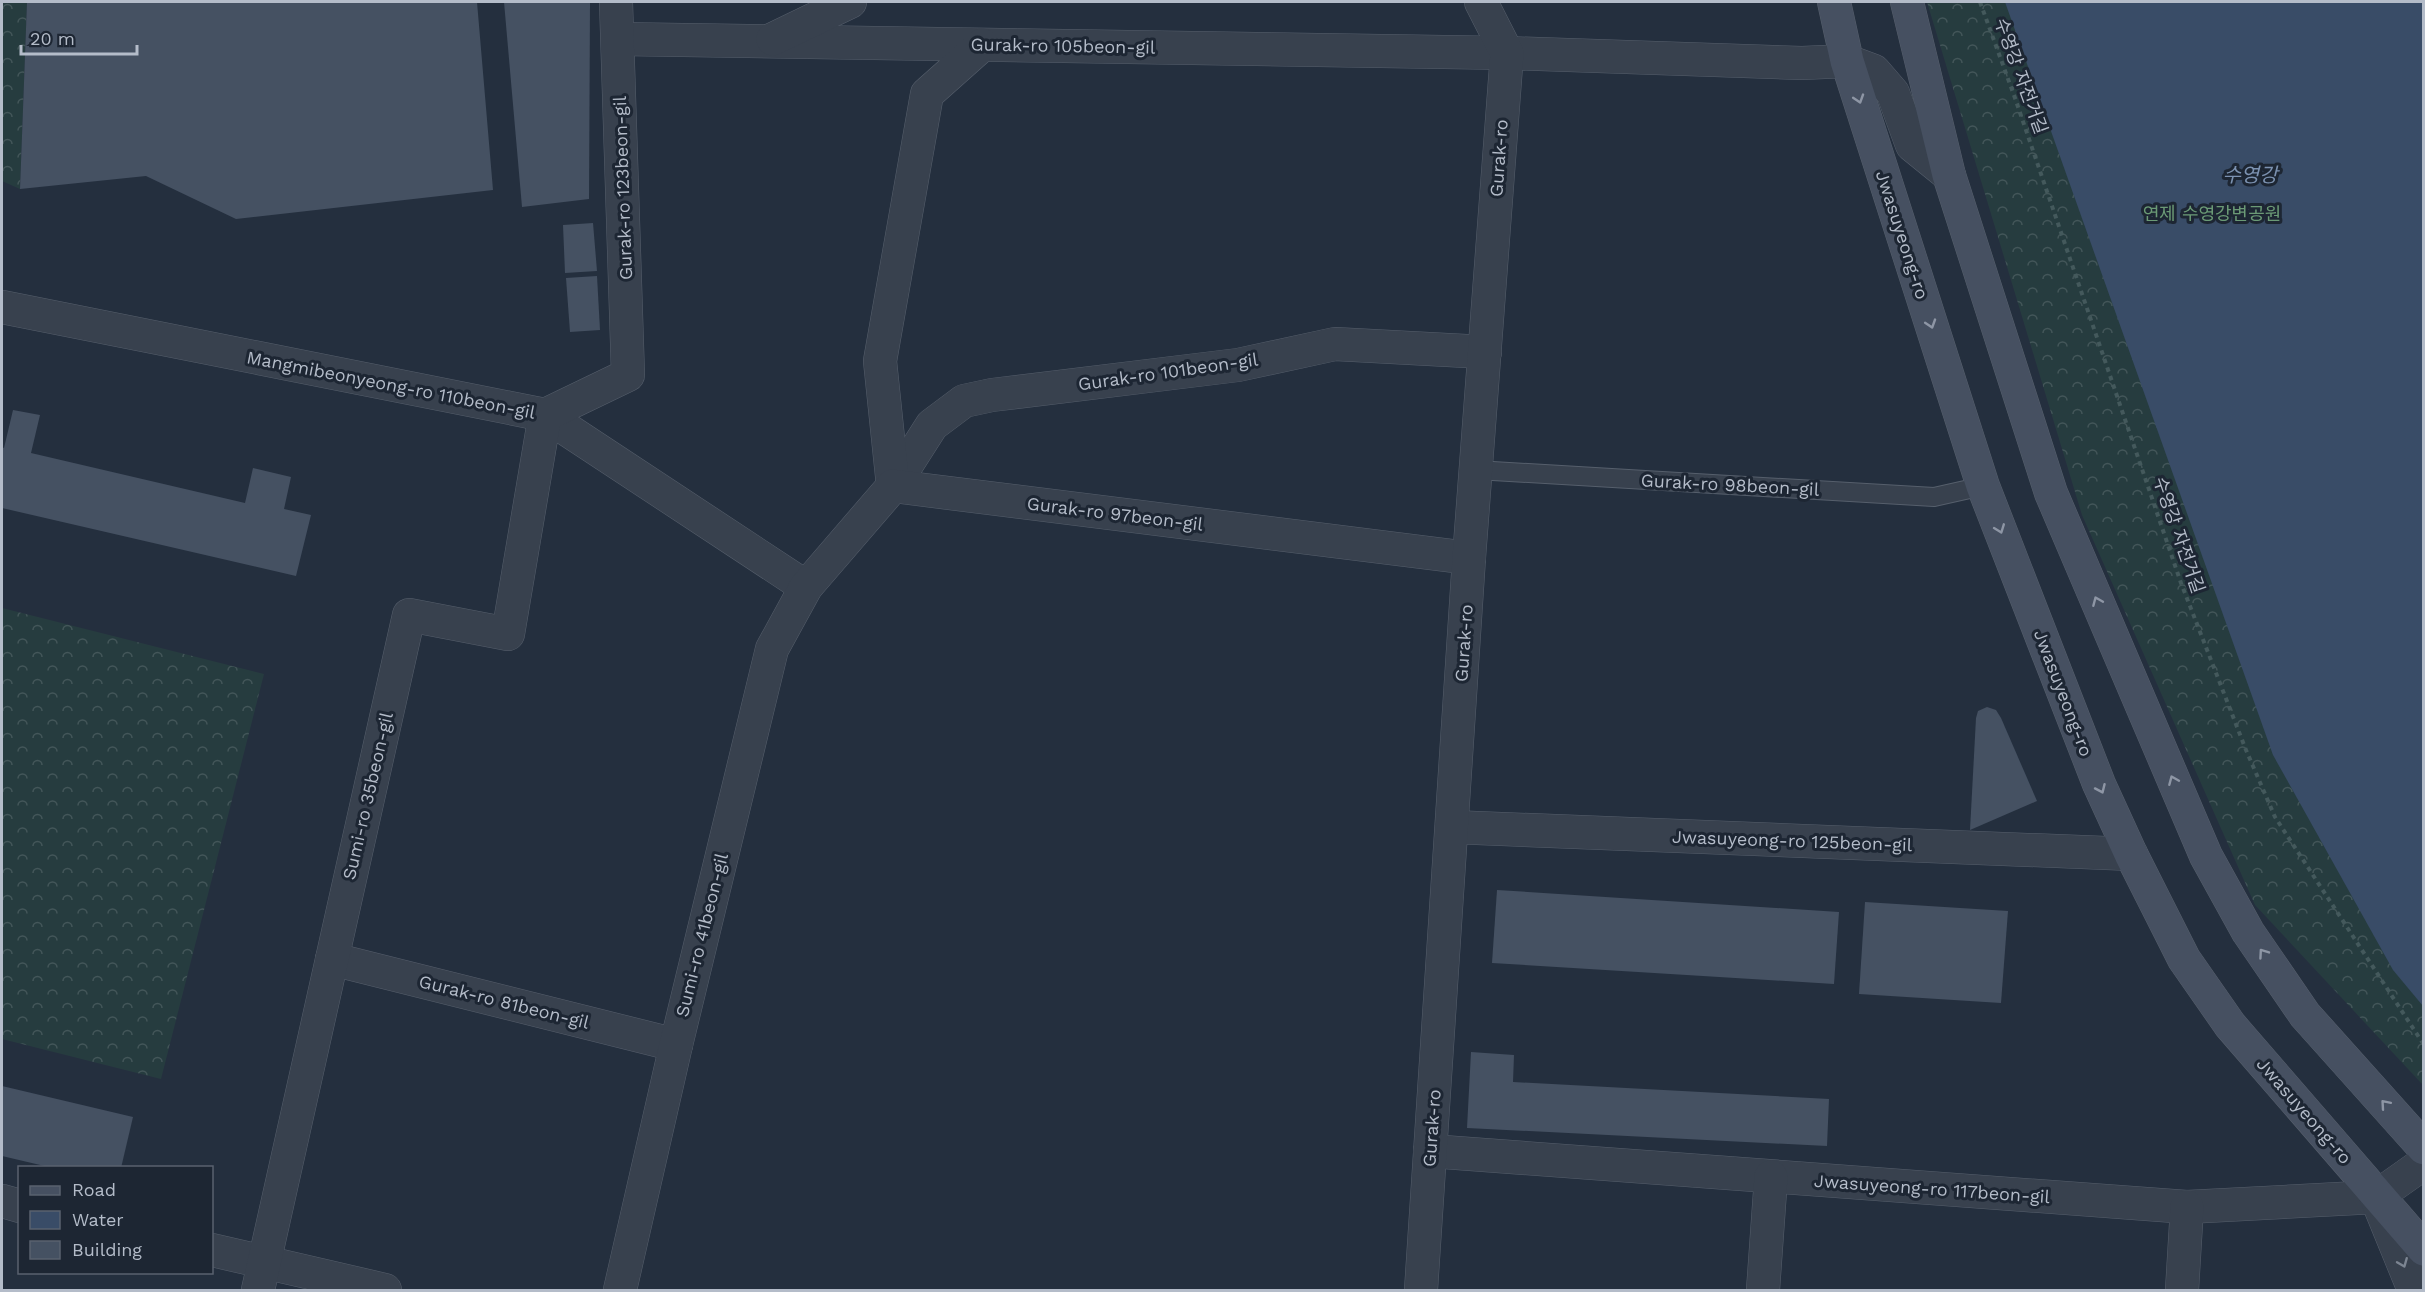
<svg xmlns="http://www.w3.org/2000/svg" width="2425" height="1292" viewBox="0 0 2425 1292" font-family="'Work Sans','Noto Sans KR',sans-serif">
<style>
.forest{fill:url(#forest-crowns)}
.water{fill:#394c67}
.building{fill:#455162}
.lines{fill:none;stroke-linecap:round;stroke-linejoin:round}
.service-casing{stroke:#565f6c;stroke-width:20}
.minor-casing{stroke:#565f6c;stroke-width:34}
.tertiary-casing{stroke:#565f6c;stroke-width:34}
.secondary-casing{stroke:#565f6c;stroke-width:34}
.path{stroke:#44595c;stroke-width:4;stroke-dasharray:4.5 4.5;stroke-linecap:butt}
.service{stroke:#38414e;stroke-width:18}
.minor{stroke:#38414e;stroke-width:33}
.tertiary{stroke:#38414e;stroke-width:33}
.secondary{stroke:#465061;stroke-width:33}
.oneway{stroke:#8e96a5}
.oneway2{stroke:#7c8592}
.labels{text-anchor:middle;stroke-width:6;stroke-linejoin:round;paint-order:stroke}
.street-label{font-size:18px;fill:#b4bcc9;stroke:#1d2633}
.park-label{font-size:18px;fill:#6b9a76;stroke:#1d2633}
.water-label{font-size:20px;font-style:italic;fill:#7c92b1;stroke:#1d2633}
</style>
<defs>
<pattern id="forest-crowns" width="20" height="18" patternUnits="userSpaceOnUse" patternTransform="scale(1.5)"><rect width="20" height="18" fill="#263c3f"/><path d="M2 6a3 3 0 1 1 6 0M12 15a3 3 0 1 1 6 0" fill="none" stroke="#435659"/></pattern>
</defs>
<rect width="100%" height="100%" fill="#242f3e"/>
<g class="forest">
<path d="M2,2h25l-7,187 -18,-8z"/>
<path d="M1927,2h496v1083l-168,-180 -173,-390z"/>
<path d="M2,608l262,66 -103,405 -159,-40z"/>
</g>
<path class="water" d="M2005,2h418v1004l-30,-36 -120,-215z"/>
<g class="building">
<path d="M27,2h450l16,188 -257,29 -90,-43 -126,13z"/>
<path d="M504,2h86l-1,197 -67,8z"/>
<path d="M593,223l4,48 -32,2 -2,-48z"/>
<path d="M597,276l3,54 -30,2 -4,-54z"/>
<path d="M13,410l27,5 -9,38 214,50 8,-35 38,9 -7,32 27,6 -15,61 -294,-68v-61l2,1z"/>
<path d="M1987,707l9,3 5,8 36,83 -67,29 6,-112 2,-7z"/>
<path d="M1497,890l342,22 -5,72 -342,-21z"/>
<path d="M1865,902l143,9 -7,92 -142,-9z"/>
<path d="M1471,1052l43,3 -1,27 316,17 -2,47 -360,-18z"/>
<path d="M2,1086l131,31 -12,51h-68l-51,-12z"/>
</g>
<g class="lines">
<defs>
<path id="service" d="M1476,470l458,27 49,-11"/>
<g id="minor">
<path d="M618,39l889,14 295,10 45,-2 27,10 19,22 19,52 37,30"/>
<path d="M773,39l77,-37"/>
<path d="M2,307l543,108 261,172"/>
<path d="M893,486l39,-61 32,-24 28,-6 246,-30 97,-21 150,8"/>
<path d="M893,486l-13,-125 47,-267 55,-49"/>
<path d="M1452,827l679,27"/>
<path d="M332,959l344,86"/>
<path d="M1430,1151l757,56 189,-10 48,-34"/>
<path d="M2376,1197l38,93"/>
<path d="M2,1201l18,5"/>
<path d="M212,1250l173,40"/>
<path d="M258,1290l151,-675 99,19 37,-219 83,-40 -12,-373"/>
<path d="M620,1290l56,-245 96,-396 34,-62 87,-101 576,72"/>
<path d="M1763,1290l8,-113"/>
<path d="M2182,1290l5,-83"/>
</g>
<path id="tertiary" d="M1421,1290l48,-732 38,-505 -26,-51"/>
<g id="secondary">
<path d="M1834,2l13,59 136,425 116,298 32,70 53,105 46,66 194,224"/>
<path d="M1907,2l42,173 102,318 155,363 42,76 57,83 119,133"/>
</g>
</defs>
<use href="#service" class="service-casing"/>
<use href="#minor" class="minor-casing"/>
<use href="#tertiary" class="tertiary-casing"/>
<use href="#secondary" class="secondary-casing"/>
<path class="path" d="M1980,2l35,96 166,485 65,167 29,67 149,228"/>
<use href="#service" class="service"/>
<use href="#minor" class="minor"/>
<use href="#tertiary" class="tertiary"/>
<use href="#secondary" class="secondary"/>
</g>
<defs><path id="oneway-chevron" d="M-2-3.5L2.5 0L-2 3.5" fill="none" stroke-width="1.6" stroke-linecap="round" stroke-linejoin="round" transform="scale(1.5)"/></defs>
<g class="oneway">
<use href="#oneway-chevron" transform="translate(1859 99) rotate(72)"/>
<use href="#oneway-chevron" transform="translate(1931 324) rotate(72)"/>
<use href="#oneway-chevron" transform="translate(2000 529) rotate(69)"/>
<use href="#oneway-chevron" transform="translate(2097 601) rotate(-113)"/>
<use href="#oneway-chevron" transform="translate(2173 780) rotate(-113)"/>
<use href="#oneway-chevron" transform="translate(2101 789) rotate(66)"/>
<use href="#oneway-chevron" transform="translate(2263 953) rotate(-125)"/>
<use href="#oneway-chevron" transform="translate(2385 1104) rotate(-131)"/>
</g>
<use class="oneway2" href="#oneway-chevron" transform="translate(2403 1263) rotate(68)"/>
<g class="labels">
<g class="street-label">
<text transform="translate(1063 46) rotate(1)" y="6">Gurak-ro 105beon-gil</text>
<text transform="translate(2021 76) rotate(70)" y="6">수영강 자전거길</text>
<text transform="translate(1499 158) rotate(-86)" y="6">Gurak-ro</text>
<text transform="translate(623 188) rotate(-92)" y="6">Gurak-ro 123beon-gil</text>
<text transform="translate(1902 235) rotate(72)" y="6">Jwasuyeong-ro</text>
<text transform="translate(1168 372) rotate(-8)" y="6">Gurak-ro 101beon-gil</text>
<text transform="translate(391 385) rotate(11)" y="6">Mangmibeonyeong-ro 110beon-gil</text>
<text transform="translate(1730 485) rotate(3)" y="6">Gurak-ro 98beon-gil</text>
<text transform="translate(1115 514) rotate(7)" y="6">Gurak-ro 97beon-gil</text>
<text transform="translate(2179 535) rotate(71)" y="6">수영강 자전거길</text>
<text transform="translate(1464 643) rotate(-86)" y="6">Gurak-ro</text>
<text transform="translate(2063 693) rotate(69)" y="6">Jwasuyeong-ro</text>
<text transform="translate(368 796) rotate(-77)" y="6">Sumi-ro 35beon-gil</text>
<text transform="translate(1792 841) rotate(2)" y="6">Jwasuyeong-ro 125beon-gil</text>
<text transform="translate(702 935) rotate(-76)" y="6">Sumi-ro 41beon-gil</text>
<text transform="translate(504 1002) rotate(14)" y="6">Gurak-ro 81beon-gil</text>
<text transform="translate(2304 1111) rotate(49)" y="6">Jwasuyeong-ro</text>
<text transform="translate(1432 1128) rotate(-86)" y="6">Gurak-ro</text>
<text transform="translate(1932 1189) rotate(4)" y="6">Jwasuyeong-ro 117beon-gil</text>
</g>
<g class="park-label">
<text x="2212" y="220">연제 수영강변공원</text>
</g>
<g class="water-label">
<text x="2250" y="182">수영강</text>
</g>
</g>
<rect width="2425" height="1292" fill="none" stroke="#b4bcc9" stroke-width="6"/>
<rect x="18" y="1166" width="195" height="108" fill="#1d2633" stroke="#59626f" stroke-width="1.5"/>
<rect x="30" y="1186" width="30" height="9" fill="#465061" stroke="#59626f" stroke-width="1.5"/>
<text x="72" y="1196" font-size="18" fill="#b4bcc9">Road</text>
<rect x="30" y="1211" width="30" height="18" fill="#394c67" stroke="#59626f" stroke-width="1.5"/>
<text x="72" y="1226" font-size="18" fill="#b4bcc9">Water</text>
<rect x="30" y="1241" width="30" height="18" fill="#455162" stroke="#59626f" stroke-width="1.5"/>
<text x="72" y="1256" font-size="18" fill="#b4bcc9">Building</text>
<path d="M21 45v9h116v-9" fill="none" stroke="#b4bcc9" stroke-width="3"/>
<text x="30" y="45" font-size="18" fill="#b4bcc9" stroke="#1d2633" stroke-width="4.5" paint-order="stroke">20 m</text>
</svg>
